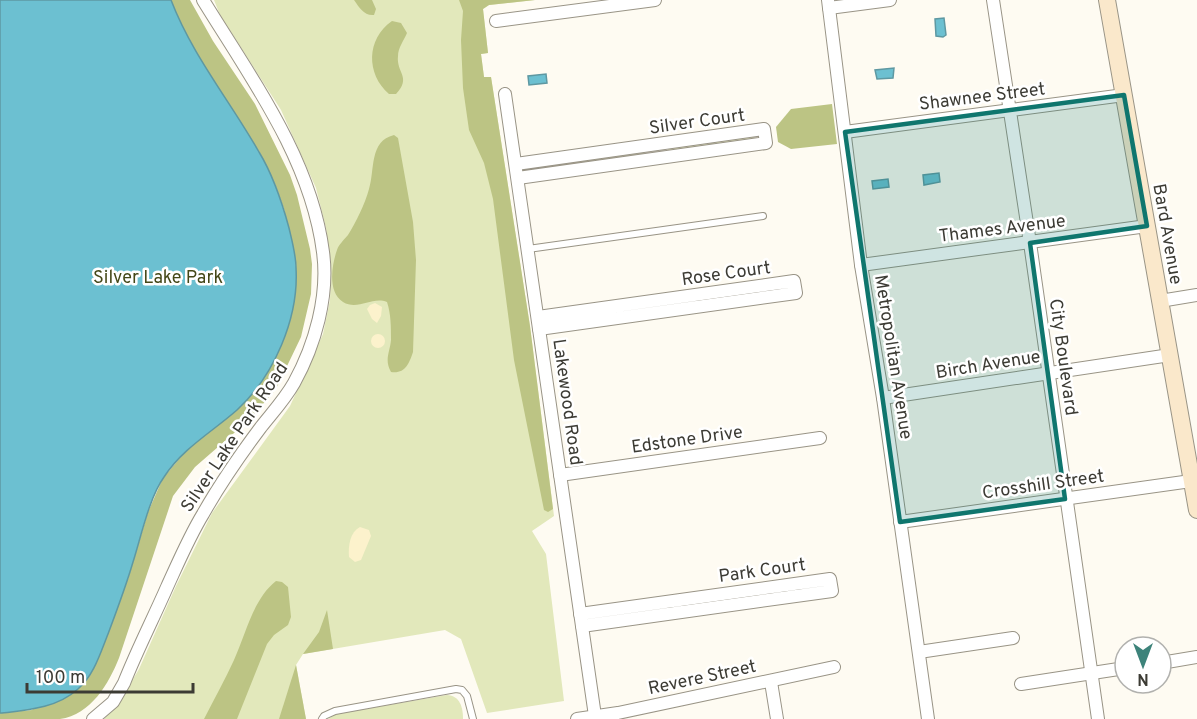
<svg xmlns="http://www.w3.org/2000/svg" width="1197" height="719" viewBox="0 0 1197 719" font-family="Overpass,sans-serif">
<style>
.green{fill:#e2e8bb}
.forest{fill:#bcc484}
.sand{fill:#fcf2cc}
.water{fill:#6cc0d1;stroke:#5e98a2;stroke-width:1.5}
.lines{fill:none;stroke-linecap:round;stroke-linejoin:round}
.lane-casing{stroke:#999486;stroke-width:8}
.street-casing{stroke:#999486;stroke-width:14}
.secondary-casing{stroke:#999486;stroke-width:18}
.lane{stroke:#fff;stroke-width:6}
.street{stroke:#fff;stroke-width:12}
.secondary{stroke:#fae8cb;stroke-width:16}
.marked{fill:#0f766e;fill-opacity:0.2;stroke:#0f766e;stroke-width:4.5;stroke-linejoin:round}
.labels{text-anchor:middle;stroke-width:5;stroke-linejoin:round;paint-order:stroke}
.street-label{font-size:18px;fill:#3c3b34;stroke:#fff}
.park-label{font-size:18px;fill:#444818;stroke:#fff}
</style>
<rect width="100%" height="100%" fill="#fefbf2"/>
<g class="green">
<path d="M214,0h321l-46,5 -6,4 5,44 -7,1 3,23h7l39,249 24,190 -22,15 14,23 18,147 -77,12 -26,-74 -16,-9 -142,24 -7,11 10,54h-202l16,-18 19,-32 37,-83 36,-73 78,-107 33,-72 7,-34 1,-35 -5,-37 -10,-40 -35,-78 -61,-95z"/>
<path d="M755,135l-1,4 -85,12 -2,-3z"/>
<path d="M645,152l-1,3 -88,12 -3,-3z"/>
<path d="M447,695c13,1 16,12 16,24h-135l8,-5z"/>
</g>
<g class="forest">
<path d="M171,0h19l23,41 42,63 35,71 7,20 13,54 2,15 -1,30 -10,43 -25,52 -27,31 -54,47 -22,29 -54,162c-10,25 -28,57 -59,61 -19,0 -40,0 -60,0v-6l32,-3 96,-131 20,-67 15,-34 27,-32 47,-37 19,-20 28,-50 12,-73 -12,-57 -9,-25 -15,-31 -56,-87 -25,-45z"/>
<path d="M354,0h18l4,9 -2,6c-10,1 -15,-8 -20,-15z"/>
<path d="M459,0h76l-46,5 -6,4 5,44 -7,1 3,23h7l39,249 23,183 -5,3 -4,-2 -30,-150 -21,-161 -9,-36 -15,-33 -6,-42 -2,-48 2,-29z"/>
<path d="M392,21l9,2 6,10c-3,7 -9,15 -9,23 -2,17 14,21 -2,38h-7c-23,-20 -23,-55 3,-73z"/>
<path d="M832,104l5,40 -46,5 -13,-7 -2,-15 15,-18z"/>
<path d="M394,135l4,3 15,84 3,38 -3,92c-4,12 -8,22 -22,20 -7,-12 -1,-20 0,-32 0,-13 0,-26 -4,-38 -15,-6 -29,9 -44,0 -16,-10 -11,-38 -6,-52 2,-6 7,-10 11,-15 8,-13 17,-31 21,-46 6,-19 0,-48 25,-54z"/>
<path d="M276,581l6,1 6,5 3,30 -3,8 -14,10 -7,9 -30,75h-33c10,-20 21,-39 30,-59 12,-26 19,-61 42,-79z"/>
<path d="M327,610l6,39 -30,5 16,-22z"/>
<path d="M296,665l10,54h-27z"/>
</g>
<g class="sand">
<path d="M375,303l7,4 -1,9 -4,7 -5,-4 -5,-10 3,-4z"/>
<circle cx="378" cy="341" r="7"/>
<path d="M360,527l9,3 2,6 -10,24 -6,2 -6,-5c-1,-11 1,-25 11,-30z"/>
</g>
<g class="water">
<path d="M0,0h171c21,55 59,101 88,152 14,23 23,50 30,76 3,13 7,27 7,40 3,50 -22,108 -59,142 -25,22 -54,38 -73,67 -15,21 -23,60 -31,85 -7,24 -16,48 -25,72 -8,20 -14,41 -30,55 -21,19 -50,21 -76,24h-2z"/>
<path d="M944,18l2,17 -3,2 -7,-1 -1,-17z"/>
<path d="M894,68l-1,10 -16,1 -2,-9z"/>
<path d="M546,74l1,9 -18,2 -1,-9z"/>
<path d="M939,173l1,9 -16,3 -1,-10z"/>
<path d="M888,179l1,8 -16,2 -1,-8z"/>
</g>
<g class="lines">
<defs>
<g id="lane">
<path d="M528,249l235,-33"/>
<path d="M322,719l2,-3 11,-5 121,-22 6,1 5,6 6,23"/>
</g>
<g id="street">
<path d="M828,0l33,265 22,133 45,321"/>
<path d="M993,0l37,243 68,476"/>
<path d="M829,8l61,-8"/>
<path d="M496,21l159,-21"/>
<path d="M505,94l90,622"/>
<path d="M845,132l279,-37"/>
<path d="M516,164l248,-35 2,14 -248,35"/>
<path d="M861,265l286,-39"/>
<path d="M1160,301l37,-6"/>
<path d="M538,317l256,-36 2,12 -257,36"/>
<path d="M883,398l287,-43"/>
<path d="M560,475l260,-37"/>
<path d="M900,522l291,-41"/>
<path d="M580,614l250,-35 2,12 -250,35"/>
<path d="M919,652l94,-14"/>
<path d="M1161,663l36,-6"/>
<path d="M771,682l6,37"/>
<path d="M1021,684l104,-16"/>
<path d="M93,719l20,-17 11,-19c13,-33 29,-64 43,-96 11,-24 22,-50 36,-73 17,-30 37,-59 58,-87 11,-14 24,-28 33,-44 21,-38 35,-87 29,-131 -12,-93 -72,-174 -120,-252"/>
<path d="M577,719l41,-6 216,-46"/>
</g>
<path id="secondary" d="M1107,0l90,510"/>
</defs>
<use href="#lane" class="lane-casing"/>
<use href="#street" class="street-casing"/>
<use href="#secondary" class="secondary-casing"/>
<use href="#lane" class="lane"/>
<use href="#street" class="street"/>
<use href="#secondary" class="secondary"/>
</g>
<path class="marked" d="M1124,95l23,131 -117,17 35,256 -165,23 -55,-390z"/>
<g class="labels">
<g class="street-label">
<text transform="translate(982 96) rotate(-7)" y="6">Shawnee Street</text>
<text transform="translate(697 121) rotate(-8)" y="6">Silver Court</text>
<text transform="translate(1002 228) rotate(-7)" y="6">Thames Avenue</text>
<text transform="translate(1168 234) rotate(80)" y="6">Bard Avenue</text>
<text transform="translate(726 273) rotate(-8)" y="6">Rose Court</text>
<text transform="translate(894 357) rotate(81)" y="6">Metropolitan Avenue</text>
<text transform="translate(1064 357) rotate(82)" y="6">City Boulevard</text>
<text transform="translate(988 364) rotate(-9)" y="6">Birch Avenue</text>
<text transform="translate(568 402) rotate(82)" y="6">Lakewood Road</text>
<text transform="translate(234 437) rotate(-56)" y="6">Silver Lake Park Road</text>
<text transform="translate(687 439) rotate(-8)" y="6">Edstone Drive</text>
<text transform="translate(1043 484) rotate(-8)" y="6">Crosshill Street</text>
<text transform="translate(762 570) rotate(-8)" y="6">Park Court</text>
<text transform="translate(702 677) rotate(-12)" y="6">Revere Street</text>
</g>
<g class="park-label">
<text x="158" y="283">Silver Lake Park</text>
</g>
</g>
<g transform="translate(1143 665) rotate(180)"><circle r="28" fill="#ffffff" stroke="#b1b1ae" stroke-width="1.5"/>
<path d="M0-4.5L10 22L0 15L-10 22Z" fill="#3d837a"/>
<text y="-9" font-size="16" font-weight="bold" text-anchor="middle" fill="#3c3b34">N</text>
</g>
<path d="M27 683v9h166v-9" fill="none" stroke="#3c3b34" stroke-width="3"/>
<text x="36" y="683" font-size="18" fill="#3c3b34" stroke="#ffffff" stroke-width="4.5" paint-order="stroke">100 m</text>
</svg>
